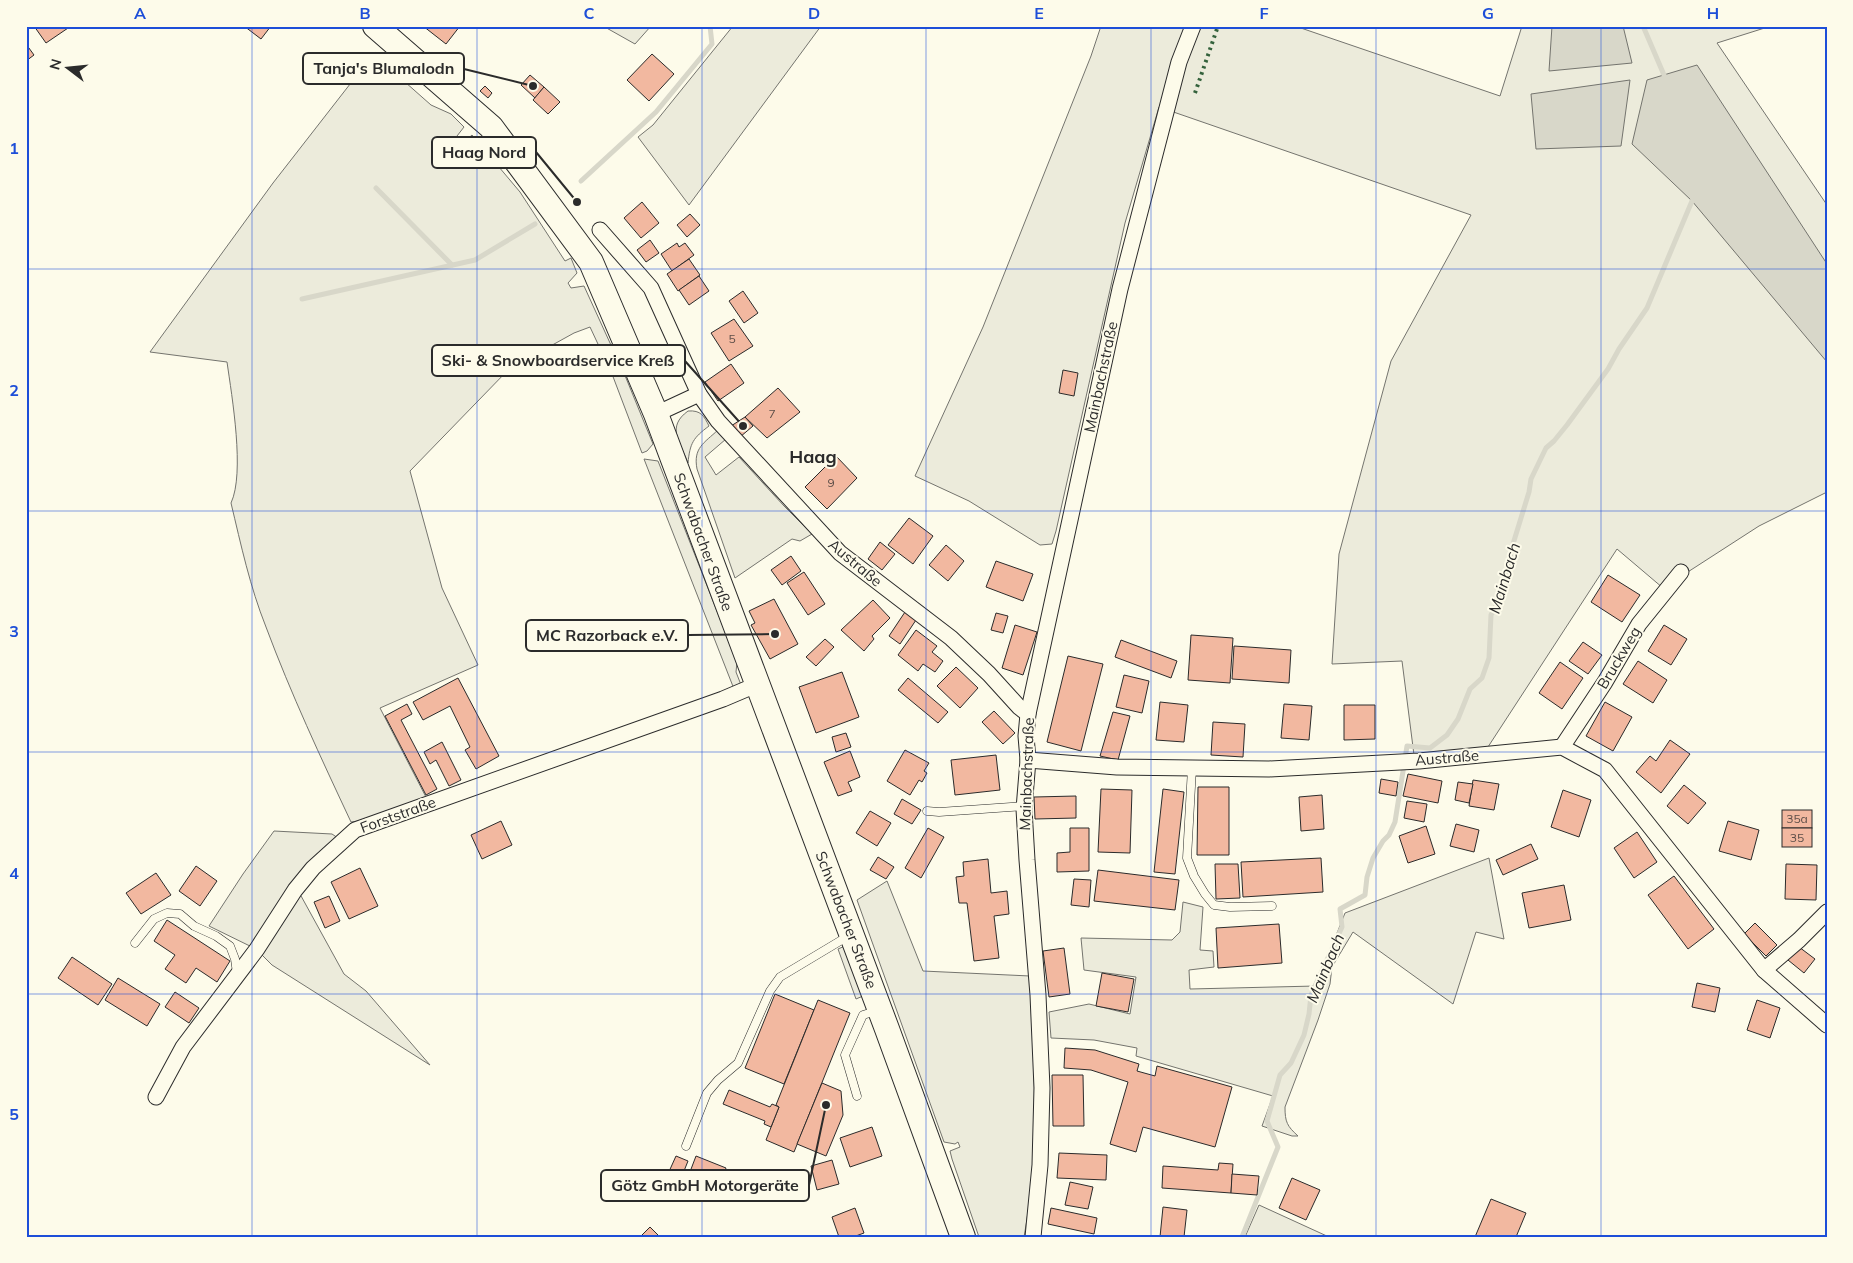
<svg xmlns="http://www.w3.org/2000/svg" width="1853" height="1263" viewBox="0 0 1853 1263" font-family="Mulish,sans-serif">
<style>
.green{fill:#ecebdb;stroke:#74746e}
.water{fill:#d8d7c9;stroke:#74746e}
.lines{fill:none;stroke-linecap:round;stroke-linejoin:round}
.stream{stroke:#d8d7c9;stroke-width:5}
.building{fill:#f2b8a0;stroke:#2b2b2b}
.service-casing{stroke:#2b2b2b;stroke-width:9}
.minor-casing{stroke:#2b2b2b;stroke-width:17}
.primary-casing{stroke:#2b2b2b;stroke-width:26}
.service{stroke:#fdfbea;stroke-width:8}
.minor{stroke:#fdfbea;stroke-width:15}
.primary{stroke:#fdfbea;stroke-width:24}
.hedge{stroke:#34623c;stroke-width:4;stroke-dasharray:2.5 4;stroke-linecap:butt}
.grid{fill:none;stroke:#1d4ed8;stroke-width:1;stroke-opacity:0.55}
.labels{text-anchor:middle;stroke-width:4;stroke-linejoin:round;paint-order:stroke}
.number-label{font-size:12px;fill:#5d4e48}
.street-label{font-size:15px;fill:#2b2b2b;stroke:#fdfbea}
.water-label{font-size:16px;font-style:italic;fill:#2b2b2b;stroke:#fdfbea}
.quarter-label{font-size:18px;font-weight:bold;fill:#2b2b2b;stroke:#fdfbea}
.leader{fill:none;stroke:#2b2b2b;stroke-width:2}
.callout-dot{fill:#2b2b2b;stroke:#fdfbea;stroke-width:2}
.callout{fill:#fdfbea;stroke:#2b2b2b;stroke-width:2}
.callout-label{font-size:16px;text-anchor:middle;font-weight:bold;fill:#2b2b2b}
.neatline{fill:none;stroke:#1d4ed8;stroke-width:2}
.grid-label{font-size:16px;text-anchor:middle;font-weight:bold;fill:#1d4ed8}
</style>
<rect width="100%" height="100%" fill="#fdfbea"/>
<g class="green">
<path d="M603,26h48l-16,18z"/>
<path d="M733,26h88l-132,179 -51,-68 15,-12z"/>
<path d="M1101,26h194l205,70 22,-70h249l-54,17 110,162v287l-68,34 -96,62 -46,-39 -131,201 -72,5 -12,-94 -70,3 7,-110 52,-193 80,-146 -312,-108 -34,116 -69,308 -4,13 -12,1 -71,-44 -54,-25 68,-149 108,-271z"/>
<path d="M375,52l26,25 -1,2 4,4 1,-1 26,23 20,9 13,13 -7,9 6,7 9,-8 48,57 45,69 6,-3 6,15 -9,10 3,5 13,-2 42,92 27,66 -6,7 -5,2 -30,-79 -22,-47 -16,6 -65,36 -99,102 32,117 36,77 -98,43 47,91 -53,20 -23,3c-30,-64 -60,-128 -85,-195 -16,-40 -25,-82 -35,-124 14,-30 1,-106 -4,-141l-77,-10 123,-169z"/>
<path d="M688,411c13,-1 16,5 21,15 -16,12 -19,17 -21,37 -8,-21 -22,-36 0,-52z"/>
<path d="M718,430l8,9 -21,18 11,18 23,-18 45,49 28,28 -12,7 -8,-2 -57,39 -38,-109c-4,-21 7,-26 21,-39z"/>
<path d="M644,459l14,2 79,201 -1,10 7,18 -9,-1z"/>
<path d="M274,831l58,3 6,4 -43,47 49,89 22,17 64,74 -158,-100 -16,-16 -47,-23 34,-52z"/>
<path d="M1489,858l15,81 -28,-7 -23,72 -100,-72 -21,35 -2,17 -12,36 -33,87c0,15 2,19 13,29h-6l-30,-10 11,-30 -137,-40 1,-8 -43,-8 -43,-2 -2,-26 40,-8 41,10 6,-37 -52,-7 -3,-32 91,2 8,-8 3,-30 20,5 -3,43 13,1 1,16 -25,3 1,19 126,-3 29,-73z"/>
<path d="M887,881l36,90 107,5c4,87 10,175 -6,261h-45l-27,-78 -2,-8 10,-4 -2,-5 -3,2 -11,-2 -87,-242z"/>
<path d="M845,946l18,50 -7,3 -18,-50z"/>
<path d="M1259,1205l70,32h-84z"/>
</g>
<g class="water">
<path d="M1552,26h71l9,37 -83,8z"/>
<path d="M1697,65l130,199v98l-135,-161 -60,-57 15,-64z"/>
<path d="M1630,80l-9,66 -85,3 -5,-55z"/>
</g>
<g class="lines">
<g class="stream">
<path d="M1643,26l21,49"/>
<path d="M581,181l75,-69 56,-68 -2,-18"/>
<path d="M376,188l76,77"/>
<path d="M302,299l173,-39 60,-36"/>
<path d="M1242,1237l36,-90 -11,-26 13,-46 11,-12 13,-28 5,-21 2,-19 31,-68 -2,-18 25,-14 2,-18 6,-19 10,-17 6,-6 6,-13 12,-76 23,2 17,-13 11,-16 12,-30 12,-11 7,-20 2,-43 10,-18 12,-53 16,-52 2,-13 15,-31 8,-7 13,-16 41,-56 11,-20 28,-41 45,-107"/>
</g>
</g>
<g class="building">
<path d="M34,26h37l-25,17z"/>
<path d="M244,26h27l-10,13z"/>
<path d="M423,26h37l-14,18z"/>
<path d="M26,44l8,11 -8,6z"/>
<path d="M652,54l22,20 -25,27 -22,-21z"/>
<path d="M530,75l14,12 -9,11 -14,-13z"/>
<path d="M485,86l7,7 -4,5 -8,-7z"/>
<path d="M544,87l16,15 -12,12 -15,-14z"/>
<path d="M642,202l17,21 -18,15 -17,-20z"/>
<path d="M690,214l10,11 -13,12 -10,-12z"/>
<path d="M650,240l9,13 -13,9 -9,-12z"/>
<path d="M677,243l2,4 6,-4 9,12 -22,16 -11,-17z"/>
<path d="M689,259l11,16 -22,16 -11,-17z"/>
<path d="M699,276l10,15 -20,14 -10,-15z"/>
<path d="M743,291l15,22 -14,10 -15,-22z"/>
<path d="M734,319l19,27 -24,15 -18,-28z"/>
<path d="M731,364l13,19 -26,18 -13,-19z"/>
<path d="M1063,370l15,3 -4,23 -15,-3z"/>
<path d="M778,388l22,24 -33,26 -22,-21z"/>
<path d="M745,417l8,9 -13,11 -9,-11z"/>
<path d="M836,456l21,22 -30,31 -22,-22z"/>
<path d="M909,518l24,18 -20,28 -25,-19z"/>
<path d="M880,542l15,12 -13,16 -14,-11z"/>
<path d="M946,545l18,16 -16,20 -19,-16z"/>
<path d="M791,556l10,15 -19,14 -11,-15z"/>
<path d="M996,561l37,13 -10,27 -37,-14z"/>
<path d="M804,572l21,32 -17,11 -21,-32z"/>
<path d="M1608,575l32,20 -18,27 -31,-20z"/>
<path d="M774,599l24,45 -28,15 -19,-34 4,-2 -6,-12z"/>
<path d="M873,600l17,18 -18,18 2,3 -10,12 -23,-21z"/>
<path d="M905,612l11,8 -16,24 -11,-8z"/>
<path d="M996,613l12,3 -5,17 -12,-3z"/>
<path d="M1015,625l22,7 -14,43 -21,-7z"/>
<path d="M1664,625l23,14 -16,26 -23,-14z"/>
<path d="M916,630l21,16 -5,6 11,9 -8,11 -12,-8 -5,7 -20,-16z"/>
<path d="M1191,635l42,3 -3,45 -42,-3z"/>
<path d="M825,639l9,8 -18,19 -10,-9z"/>
<path d="M1121,640l56,21 -6,17 -56,-21z"/>
<path d="M1583,642l19,13 -14,19 -19,-13z"/>
<path d="M1234,646l57,4 -2,33 -57,-4z"/>
<path d="M1068,656l35,8 -22,87 -34,-9z"/>
<path d="M1638,661l29,19 -14,23 -30,-19z"/>
<path d="M1560,662l23,16 -21,31 -23,-16z"/>
<path d="M956,667l22,21 -18,20 -23,-22z"/>
<path d="M842,672l17,45 -43,16 -17,-46z"/>
<path d="M1124,675l25,6 -7,32 -26,-6z"/>
<path d="M458,678l41,78 -23,13 -11,-19 5,-3 -20,-41 -27,14 -10,-18z"/>
<path d="M908,678l40,34 -10,11 -40,-33z"/>
<path d="M1160,702l28,3 -4,37 -28,-2z"/>
<path d="M1605,702l27,15 -19,34 -27,-15z"/>
<path d="M407,704l5,10 -11,6 36,69 -11,6 -41,-79z"/>
<path d="M1284,704l28,2 -3,34 -28,-2z"/>
<path d="M1344,705h31v34l-31,1z"/>
<path d="M994,711l21,22 -12,11 -21,-22z"/>
<path d="M1113,712l17,4 -12,44 -18,-4z"/>
<path d="M1213,722l32,2 -2,33 -32,-2z"/>
<path d="M846,733l5,14 -15,5 -4,-15z"/>
<path d="M1670,740l20,14 -29,39 -25,-21 14,-16 6,5z"/>
<path d="M442,742l19,38 -12,6 -13,-26 -6,4 -6,-12z"/>
<path d="M905,750l24,13 -5,8 3,2 -5,9 -3,-2 -9,15 -23,-14z"/>
<path d="M850,751l10,26 -12,5 4,9 -14,5 -14,-34z"/>
<path d="M996,755l4,35 -45,5 -4,-35z"/>
<path d="M1408,774l34,7 -4,22 -35,-7z"/>
<path d="M1381,779l17,3 -2,14 -17,-3z"/>
<path d="M1473,780l26,4 -5,26 -25,-4z"/>
<path d="M1458,782l15,2 -4,19 -14,-3z"/>
<path d="M1684,785l22,18 -18,21 -21,-18z"/>
<path d="M1198,787h31v68h-32z"/>
<path d="M1101,789l31,1 -2,63 -32,-1z"/>
<path d="M1163,789l21,3 -9,82 -21,-2z"/>
<path d="M1563,790l28,10 -12,37 -28,-10z"/>
<path d="M1322,795l2,34 -23,2 -2,-34z"/>
<path d="M1076,796v22l-41,1 -1,-22z"/>
<path d="M902,799l19,11 -9,14 -18,-10z"/>
<path d="M1407,801l20,3 -3,18 -20,-4z"/>
<rect x="1782" y="810" width="30" height="18"/>
<path d="M870,811l21,12 -14,23 -21,-13z"/>
<path d="M501,821l11,24 -30,14 -11,-24z"/>
<path d="M1728,821l31,9 -8,30 -32,-9z"/>
<path d="M1456,824l23,6 -5,22 -24,-6z"/>
<path d="M1426,826l9,28 -27,9 -9,-27z"/>
<path d="M928,828l16,9 -23,41 -16,-10z"/>
<path d="M1070,828h19v43l-32,1v-19l13,-1z"/>
<rect x="1782" y="828" width="30" height="19"/>
<path d="M1637,832l20,30 -23,16 -20,-30z"/>
<path d="M1531,844l7,15 -35,16 -7,-15z"/>
<path d="M878,857l16,10 -8,12 -16,-9z"/>
<path d="M1321,858l2,34 -80,5 -2,-35z"/>
<path d="M988,859l3,34 16,-2 2,23 -15,2 5,42 -25,3 -7,-58h-8l-3,-26 8,-1 -1,-14z"/>
<path d="M1215,864h23l2,34 -24,1z"/>
<path d="M1786,864l31,1 -1,35 -31,-1z"/>
<path d="M196,866l21,15 -17,25 -21,-15z"/>
<path d="M360,868l18,38 -29,13 -18,-37z"/>
<path d="M1098,870l81,10 -4,30 -81,-9z"/>
<path d="M156,873l15,22 -30,19 -15,-21z"/>
<path d="M1674,876l40,53 -26,20 -40,-54z"/>
<path d="M1074,879l17,1 -2,27 -18,-2z"/>
<path d="M1564,885l7,35 -42,8 -7,-35z"/>
<path d="M329,896l11,25 -15,7 -11,-26z"/>
<path d="M167,920l63,41 -13,21 -21,-14 -10,15 -21,-14 10,-14 -21,-14z"/>
<path d="M1755,923l22,22 -11,11 -22,-22z"/>
<path d="M1279,924l3,39 -64,5 -2,-40z"/>
<path d="M1799,947l16,12 -11,14 -16,-13z"/>
<path d="M1064,948l6,46 -21,3 -6,-46z"/>
<path d="M72,957l40,27 -14,21 -40,-27z"/>
<path d="M1102,973l32,6 -6,33 -32,-6z"/>
<path d="M118,978l42,26 -13,22 -42,-26z"/>
<path d="M1697,983l23,5 -5,24 -23,-5z"/>
<path d="M175,992l24,16 -10,15 -24,-16z"/>
<path d="M775,994l39,16 -30,74 -39,-16z"/>
<path d="M818,1000l32,13 -56,139 -28,-12 13,-33 -3,-2z"/>
<path d="M1757,1000l23,8 -10,30 -23,-8z"/>
<path d="M1065,1048l30,2 44,14 -2,7 18,5 2,-10 75,21 -17,60 -72,-20 -7,25 -26,-8 18,-62 -37,-12 -27,-2z"/>
<path d="M1052,1075h31l1,51h-31z"/>
<path d="M822,1083l19,8 2,24 -17,41 -29,-12z"/>
<path d="M729,1090l41,17 2,-3 7,3 -8,20 -7,-3 1,-3 -42,-17z"/>
<path d="M872,1127l10,29 -32,11 -10,-29z"/>
<path d="M1059,1153l48,2 -1,25 -49,-2z"/>
<path d="M676,1156l12,5 -8,20 -13,-5z"/>
<path d="M696,1156l30,12 -11,29 -30,-12z"/>
<path d="M832,1160l7,24 -22,6 -6,-24z"/>
<path d="M1219,1163l14,1 -2,29 -69,-5 1,-22 55,4z"/>
<path d="M1232,1174l27,2 -2,19 -26,-2z"/>
<path d="M1292,1178l28,12 -14,30 -27,-12z"/>
<path d="M1070,1182l23,5 -5,22 -23,-4z"/>
<path d="M1491,1199l35,14 -10,24h-41z"/>
<path d="M1163,1207l24,3 -3,27h-24z"/>
<path d="M855,1208l9,25 -11,4h-14l-7,-20z"/>
<path d="M1051,1208l46,10 -3,16 -46,-10z"/>
<path d="M650,1227l10,10h-20z"/>
</g>
<g class="lines">
<defs>
<g id="service">
<path d="M1192,768l-5,90 7,18 11,18 9,11 16,2 42,-1"/>
<path d="M927,811l12,1 85,-6"/>
<path d="M135,943l19,-24 13,-6 13,1 14,12 22,10 14,10 5,13 2,14"/>
<path d="M857,1096l-12,-41 18,-40 13,-4"/>
<path d="M686,1146l21,-53 11,-13 20,-17 32,-72 10,-14 70,-42"/>
</g>
<g id="minor">
<path d="M600,230l51,58 48,106 19,27 122,132 111,85 38,36 30,33 9,7"/>
<path d="M656,414l43,-20"/>
<path d="M1562,747l43,-65 34,-58 42,-52"/>
<path d="M1028,760l89,7 152,2 150,-8 143,-14 43,23 159,200 63,55"/>
<path d="M1764,970l35,-30 28,-28"/>
<path d="M156,1097l27,-50 74,-98 38,-59 18,-22 42,-38 368,-131 33,-14"/>
<path d="M1033,1237l7,-72 2,-77 -4,-93 -11,-135 -3,-51 4,-49 -2,-24 2,-22 92,-425 59,-227 14,-36"/>
</g>
<path id="primary" d="M375,26l116,101 100,135 65,152 231,615 76,208"/>
</defs>
<use href="#service" class="service-casing"/>
<use href="#minor" class="minor-casing"/>
<use href="#primary" class="primary-casing"/>
<use href="#service" class="service"/>
<use href="#minor" class="minor"/>
<use href="#primary" class="primary"/>
<path class="hedge" d="M1195,93l23,-67"/>
</g>
<path class="grid" d="M252,26v1211M477,26v1211M702,26v1211M926,26v1211M1151,26v1211M1376,26v1211M1601,26v1211M26,269h1801M26,511h1801M26,752h1801M26,994h1801"/>
<g class="labels">
<g class="number-label">
<text x="732" y="343">5</text>
<text x="772" y="418">7</text>
<text x="831" y="487">9</text>
<text x="1797" y="823">35a</text>
<text x="1797" y="842">35</text>
</g>
<g class="street-label">
<text transform="translate(1101 377) rotate(-78)" y="5">Mainbachstraße</text>
<text transform="translate(703 542) rotate(70)" y="5">Schwabacher Straße</text>
<text transform="translate(855 563) rotate(40)" y="5">Austraße</text>
<text transform="translate(1619 658) rotate(-59)" y="5">Bruckweg</text>
<text transform="translate(1447 758) rotate(-5)" y="5">Austraße</text>
<text transform="translate(1027 774) rotate(-88)" y="5">Mainbachstraße</text>
<text transform="translate(398 815) rotate(-20)" y="5">Forststraße</text>
<text transform="translate(846 920) rotate(69)" y="5">Schwabacher Straße</text>
</g>
<g class="water-label">
<text transform="translate(1504 578) rotate(-73)" y="6">Mainbach</text>
<text transform="translate(1325 968) rotate(-67)" y="6">Mainbach</text>
</g>
<g class="quarter-label">
<text x="813" y="463">Haag</text>
</g>
</g>
<path class="leader" d="M533 86L464 69M577 202L536 152M743 426L685 361M775 634L688 635M826 1105L809 1185"/>
<g class="callout-dot">
<circle cx="533" cy="86" r="5"/>
<circle cx="577" cy="202" r="5"/>
<circle cx="743" cy="426" r="5"/>
<circle cx="775" cy="634" r="5"/>
<circle cx="826" cy="1105" r="5"/>
</g>
<g class="callout">
<rect x="303" y="53" width="161" height="31" rx="5"/>
<rect x="432" y="137" width="104" height="31" rx="5"/>
<rect x="432" y="345" width="253" height="31" rx="5"/>
<rect x="526" y="620" width="162" height="31" rx="5"/>
<rect x="601" y="1170" width="208" height="31" rx="5"/>
</g>
<g class="callout-label">
<text x="384" y="74">Tanja's Blumalodn</text>
<text x="484" y="158">Haag Nord</text>
<text x="558" y="366">Ski- &amp; Snowboardservice Kreß</text>
<text x="607" y="641">MC Razorback e.V.</text>
<text x="705" y="1191">Götz GmbH Motorgeräte</text>
</g>
<rect width="1853" height="1263" fill="none" stroke="#fdfbea" stroke-width="55"/>
<g transform="translate(68 68) rotate(286)" stroke="#fdfbea" stroke-width="4" paint-order="stroke">
<path d="M0-4L9 19L0 12L-9 19Z" fill="#2b2b2b"/>
<text y="-8" font-size="14" font-weight="bold" text-anchor="middle" fill="#2b2b2b">N</text>
</g>
<rect x="28" y="28" width="1798" height="1208" class="neatline"/>
<g class="grid-label">
<text x="140" y="19">A</text>
<text x="365" y="19">B</text>
<text x="589" y="19">C</text>
<text x="814" y="19">D</text>
<text x="1039" y="19">E</text>
<text x="1264" y="19">F</text>
<text x="1488" y="19">G</text>
<text x="1713" y="19">H</text>
<text x="14" y="154">1</text>
<text x="14" y="396">2</text>
<text x="14" y="637">3</text>
<text x="14" y="879">4</text>
<text x="14" y="1120">5</text>
</g>
</svg>
